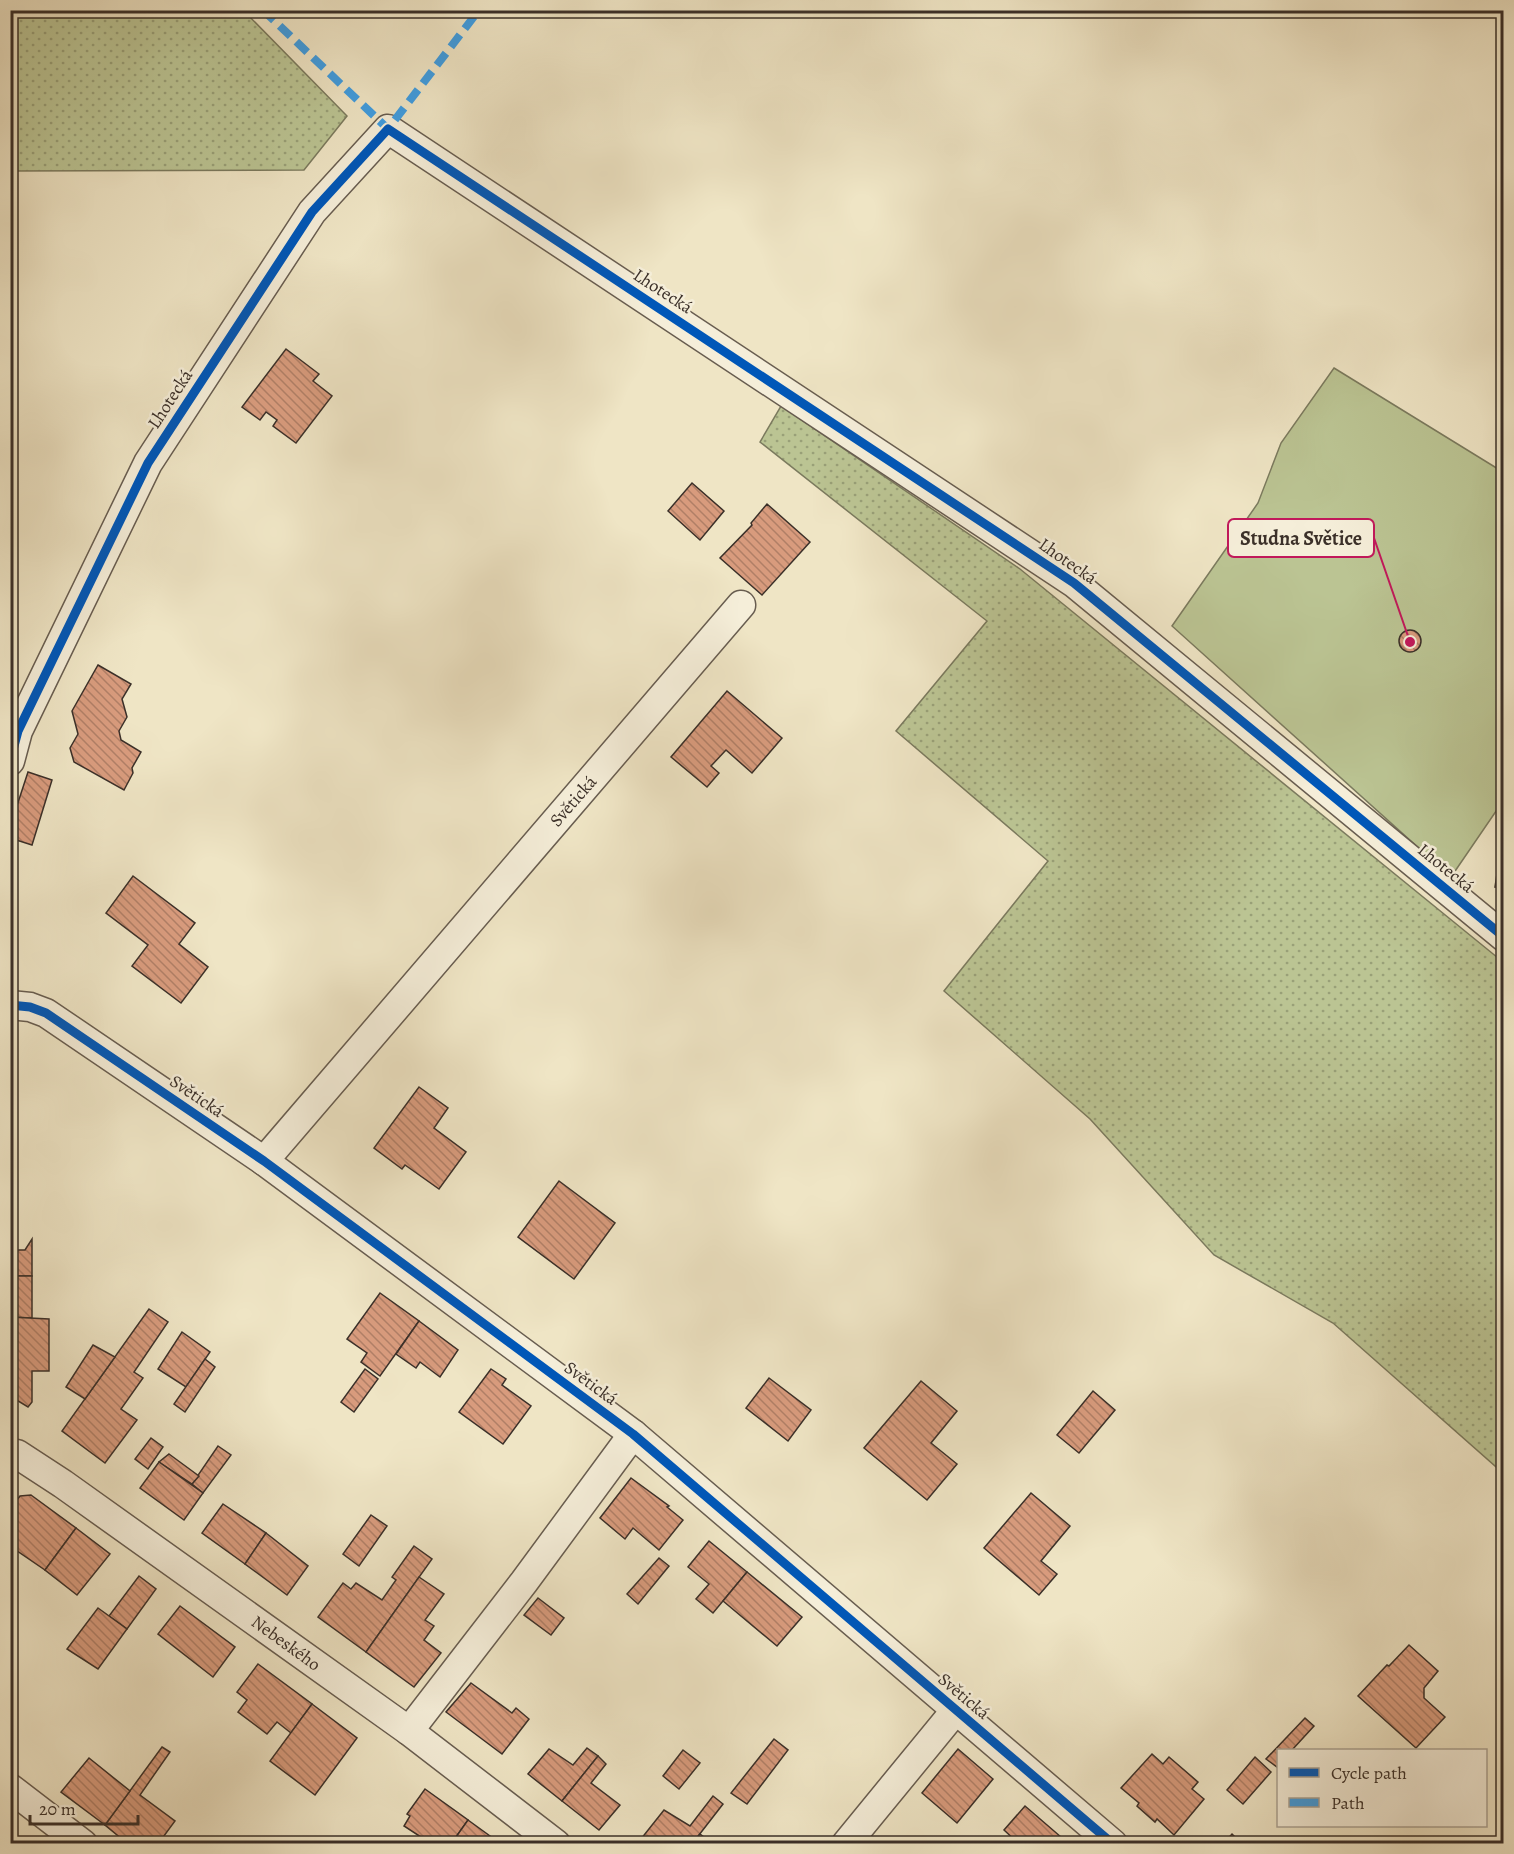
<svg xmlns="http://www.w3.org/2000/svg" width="1514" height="1854" viewBox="0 0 1514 1854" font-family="Alegreya,serif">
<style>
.green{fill:#bbc493;stroke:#7b7a5e;stroke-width:1.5}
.garden{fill:url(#garden-dots);stroke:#7b7a5e;stroke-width:1.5}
.building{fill:url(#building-back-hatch);stroke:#3b3029;stroke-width:1.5}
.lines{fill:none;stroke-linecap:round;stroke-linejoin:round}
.minor-casing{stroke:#685d50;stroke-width:31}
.minor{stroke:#f5eed9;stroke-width:28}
.quiet{stroke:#3f9de1;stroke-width:8;stroke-dasharray:15 8;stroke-linecap:butt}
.cycleway-casing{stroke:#f5eed9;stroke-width:13}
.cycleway{stroke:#0057b8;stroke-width:9}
.labels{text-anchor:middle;stroke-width:5;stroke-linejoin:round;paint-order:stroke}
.street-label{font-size:18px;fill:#3b3029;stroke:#f5eed9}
.leader{fill:none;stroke:#c2185b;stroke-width:2}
.callout-dot{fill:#c2185b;stroke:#f5eed9;stroke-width:2}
.callout{fill:#f5eed9;stroke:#c2185b;stroke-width:2}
.callout-label{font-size:20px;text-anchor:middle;font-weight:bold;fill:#3b3029}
</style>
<defs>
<pattern id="garden-dots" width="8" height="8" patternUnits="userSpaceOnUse" patternTransform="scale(1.5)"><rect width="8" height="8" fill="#bbc493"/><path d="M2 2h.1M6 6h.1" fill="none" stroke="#99a078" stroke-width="1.8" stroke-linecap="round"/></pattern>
<pattern id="building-back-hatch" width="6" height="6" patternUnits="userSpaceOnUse" patternTransform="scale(1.5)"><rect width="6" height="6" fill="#d89b7d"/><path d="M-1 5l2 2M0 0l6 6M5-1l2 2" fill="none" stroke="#b07f66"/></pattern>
</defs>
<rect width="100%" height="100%" fill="#efe5c5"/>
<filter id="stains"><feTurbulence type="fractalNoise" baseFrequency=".00333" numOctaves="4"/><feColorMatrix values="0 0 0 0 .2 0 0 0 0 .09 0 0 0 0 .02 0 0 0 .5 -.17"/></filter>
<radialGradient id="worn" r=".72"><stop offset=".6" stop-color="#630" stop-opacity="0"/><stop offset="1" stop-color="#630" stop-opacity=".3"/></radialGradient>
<path class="green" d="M1334,368l169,104v329l-52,76 -279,-251 86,-123 23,-60z"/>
<g class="garden">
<path d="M10,11h234l103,105 -43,54 -293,1z"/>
<path d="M781,406l239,163 483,393v511l-170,-150 -119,-68 -124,-136 -146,-128 104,-130 -152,-130 91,-110 -227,-179z"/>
</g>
<g class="building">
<path d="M286,349l33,25 -6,7 19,15 -36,47 -23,-17 4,-6 -11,-8 -6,8 -18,-13z"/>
<path d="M692,483l32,28 -24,29 -32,-29z"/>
<path d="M767,504l43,38 -48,53 -42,-37 32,-33 -1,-2z"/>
<circle cx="1410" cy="641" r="11"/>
<path d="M98,665l33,19 -9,15 5,18 -8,14 2,9 20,12 -9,16 1,5 -9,17 -50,-28 -4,-14 8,-14 -6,-23z"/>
<path d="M727,691l55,47 -30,35 -26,-23 -15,16 8,7 -12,14 -36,-30z"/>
<path d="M28,772l24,8 -20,65 -22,-7v-11z"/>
<path d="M1498,867l6,1v20l-9,-1z"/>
<path d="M133,876l62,47 -16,21 29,23 -27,36 -49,-37 16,-21 -42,-32z"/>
<path d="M419,1087l29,21 -14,20 32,24 -27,37 -34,-24 -3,4 -28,-21z"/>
<path d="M559,1181l56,42 -41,56 -56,-42z"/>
<path d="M32,1239v37h-22v-26h15z"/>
<path d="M10,1276h22v42l-22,-1z"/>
<path d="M380,1293l39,28 -39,55 -19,-14 6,-9 -20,-14z"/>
<path d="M149,1309l19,13 -34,50 9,6 -22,31 16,11 -32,43 -43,-32z"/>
<path d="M10,1317l39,2v52h-17v31l-4,5 -18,-11z"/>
<path d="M419,1321l39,29 -18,27 -20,-15 -4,6 -20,-14z"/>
<path d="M182,1332l28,20 -24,35 -28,-18z"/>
<path d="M93,1345l22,12 -30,42 -19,-12z"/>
<path d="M205,1359l10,8 -30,45 -11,-8z"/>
<path d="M365,1369l13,10 -24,33 -13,-10z"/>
<path d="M491,1369l15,10 -4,6 29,21 -28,38 -44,-32z"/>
<path d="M769,1378l42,32 -23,31 -42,-33z"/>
<path d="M921,1381l36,30 -26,32 26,21 -30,36 -63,-52z"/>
<path d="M1093,1391l22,19 -36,43 -22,-18z"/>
<path d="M151,1438l12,9 -15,22 -13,-10z"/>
<path d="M218,1446l13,9 -28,38 -11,-9z"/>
<path d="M169,1454l30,22 -7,8 -33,-22z"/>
<path d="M159,1462l44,31 -19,27 -44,-32z"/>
<path d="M631,1478l38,28 -2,1 16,13 -24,30 -26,-22 -8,11 -25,-21z"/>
<path d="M1031,1493l39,33 -29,35 16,13 -18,21 -55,-47z"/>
<path d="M31,1495l45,33 -31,42 -35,-24v-37l10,-13z"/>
<path d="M223,1504l43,29 -21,31 -43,-31z"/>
<path d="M371,1515l16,11 -28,40 -16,-12z"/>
<path d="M76,1528l34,26 -33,41 -32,-25z"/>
<path d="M266,1533l42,33 -21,29 -42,-31z"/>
<path d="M709,1541l38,31 -34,41 -17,-14 13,-15 -21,-17z"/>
<path d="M414,1546l18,13 -66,93 -48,-35 25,-34 8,6 5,-6 26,17 14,-20 -4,-3z"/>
<path d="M659,1558l10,8 -31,38 -11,-10z"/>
<path d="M747,1572l55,45 -25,29 -54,-45z"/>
<path d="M139,1576l17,13 -29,40 -18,-13z"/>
<path d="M419,1577l25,17 -19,26 9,6 -10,14 17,13 -27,34 -48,-35z"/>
<path d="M538,1598l26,20 -13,17 -27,-20z"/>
<path d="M180,1606l55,41 -22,30 -55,-43z"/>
<path d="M98,1608l29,21 -29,40 -31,-20z"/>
<path d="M1409,1645l29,26 -14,17v10l21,19 -29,31 -58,-52 29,-31 2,1z"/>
<path d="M258,1664l54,40 -21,29 -14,-11 -10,12 -29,-22 9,-12 -10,-8z"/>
<path d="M471,1683l41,30 4,-5 13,11 -27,35 -56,-42z"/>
<path d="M312,1704l45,34 -42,57 -45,-34z"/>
<path d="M1305,1718l9,8 -22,24h-14v15l-1,2 -11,-8z"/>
<path d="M774,1739l14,11 -41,54 -16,-11z"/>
<path d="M162,1747l8,5 -30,43 35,26 -17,23h-30l-23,-19z"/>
<path d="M587,1748l11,8 -36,45 -34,-27 21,-25 24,16z"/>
<path d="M958,1749l35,30 -36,44 -35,-30z"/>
<path d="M683,1750l17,13 -21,26 -16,-13z"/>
<path d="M1152,1754l11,10 6,-7 29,25 -6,7 12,10 -30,36 -17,-16 -2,3 -18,-16 2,-3 -18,-15z"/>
<path d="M598,1756l8,8 -15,19 29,22 -21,25 -37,-29z"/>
<path d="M1255,1757l16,15 -28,32 -16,-14z"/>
<path d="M89,1758l41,33 -25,34 -44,-33z"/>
<path d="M425,1789l43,31 -17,24h-34l4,-7 -17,-11 6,-10 -3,-2z"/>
<path d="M713,1796l10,8 -31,40h-55l27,-34 26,16z"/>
<path d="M1025,1806l36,31 -5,7h-37l-15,-14z"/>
<path d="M468,1820l33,24h-50z"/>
<path d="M700,1834l4,3 -2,2 5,5h-15z"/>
<path d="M1232,1834l10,10h-19z"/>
</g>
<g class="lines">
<defs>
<g id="minor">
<path d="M10,761l8,-30 130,-268 164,-251 76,-83 686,454 430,354"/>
<path d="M10,1005l20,2 16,6 218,148 369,273 480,410"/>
<path d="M264,1161l477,-556"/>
<path d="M10,1453l7,1 46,30 346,247 147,113"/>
<path d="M409,1731l115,-149 109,-148"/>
<path d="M10,1788l73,56"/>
<path d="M846,1844l109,-133"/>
</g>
</defs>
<use href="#minor" class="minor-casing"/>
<use href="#minor" class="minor"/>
<path class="quiet" d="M263,10l125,119 91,-119"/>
<defs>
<g id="cycleway">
<path d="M10,761l8,-30 130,-268 164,-251 76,-83 686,454 430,354"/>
<path d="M10,1005l20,2 16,6 218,148 369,273 480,410"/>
</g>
</defs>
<use href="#cycleway" class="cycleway-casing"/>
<use href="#cycleway" class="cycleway"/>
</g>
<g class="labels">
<g class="street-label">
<text transform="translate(663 291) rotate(33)" y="6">Lhotecká</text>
<text transform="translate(170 399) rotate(-57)" y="6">Lhotecká</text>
<text transform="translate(1068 561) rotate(35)" y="6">Lhotecká</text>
<text transform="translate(573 801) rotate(-49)" y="6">Světická</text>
<text transform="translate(1446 868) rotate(39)" y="6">Lhotecká</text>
<text transform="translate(197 1096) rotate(34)" y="6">Světická</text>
<text transform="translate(591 1383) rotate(36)" y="6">Světická</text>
<text transform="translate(286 1643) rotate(36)" y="6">Nebeského</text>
<text transform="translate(964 1696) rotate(40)" y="6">Světická</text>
</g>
</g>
<path class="leader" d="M1410 642L1374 538"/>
<circle class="callout-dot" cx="1410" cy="642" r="6"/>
<rect class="callout" x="1228" y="519" width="146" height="38" rx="6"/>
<g class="callout-label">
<text x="1301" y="545">Studna Světice</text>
</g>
<rect width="1514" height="1854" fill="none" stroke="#efe5c5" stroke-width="36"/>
<rect x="12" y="12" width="1490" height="1830" fill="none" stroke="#3b3029" stroke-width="3"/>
<rect x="18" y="18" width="1478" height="1818" fill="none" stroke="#3b3029" stroke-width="1.5"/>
<rect x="1277" y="1749" width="210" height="78" fill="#f5eed9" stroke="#aba293" stroke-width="1.5"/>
<rect x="1289" y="1768" width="30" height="9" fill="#0057b8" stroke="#aba293" stroke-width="1.5"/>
<text x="1331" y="1779" font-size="18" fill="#3b3029">Cycle path</text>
<rect x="1289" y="1798" width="30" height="9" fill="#3f9de1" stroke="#aba293" stroke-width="1.5"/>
<text x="1331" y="1809" font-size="18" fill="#3b3029">Path</text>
<path d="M30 1815v9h108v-9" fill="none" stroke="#3b3029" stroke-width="3"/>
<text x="39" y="1815" font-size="18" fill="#3b3029" stroke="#f5eed9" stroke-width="4.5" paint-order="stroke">20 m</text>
<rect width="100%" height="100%" filter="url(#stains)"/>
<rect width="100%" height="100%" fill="url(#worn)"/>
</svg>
